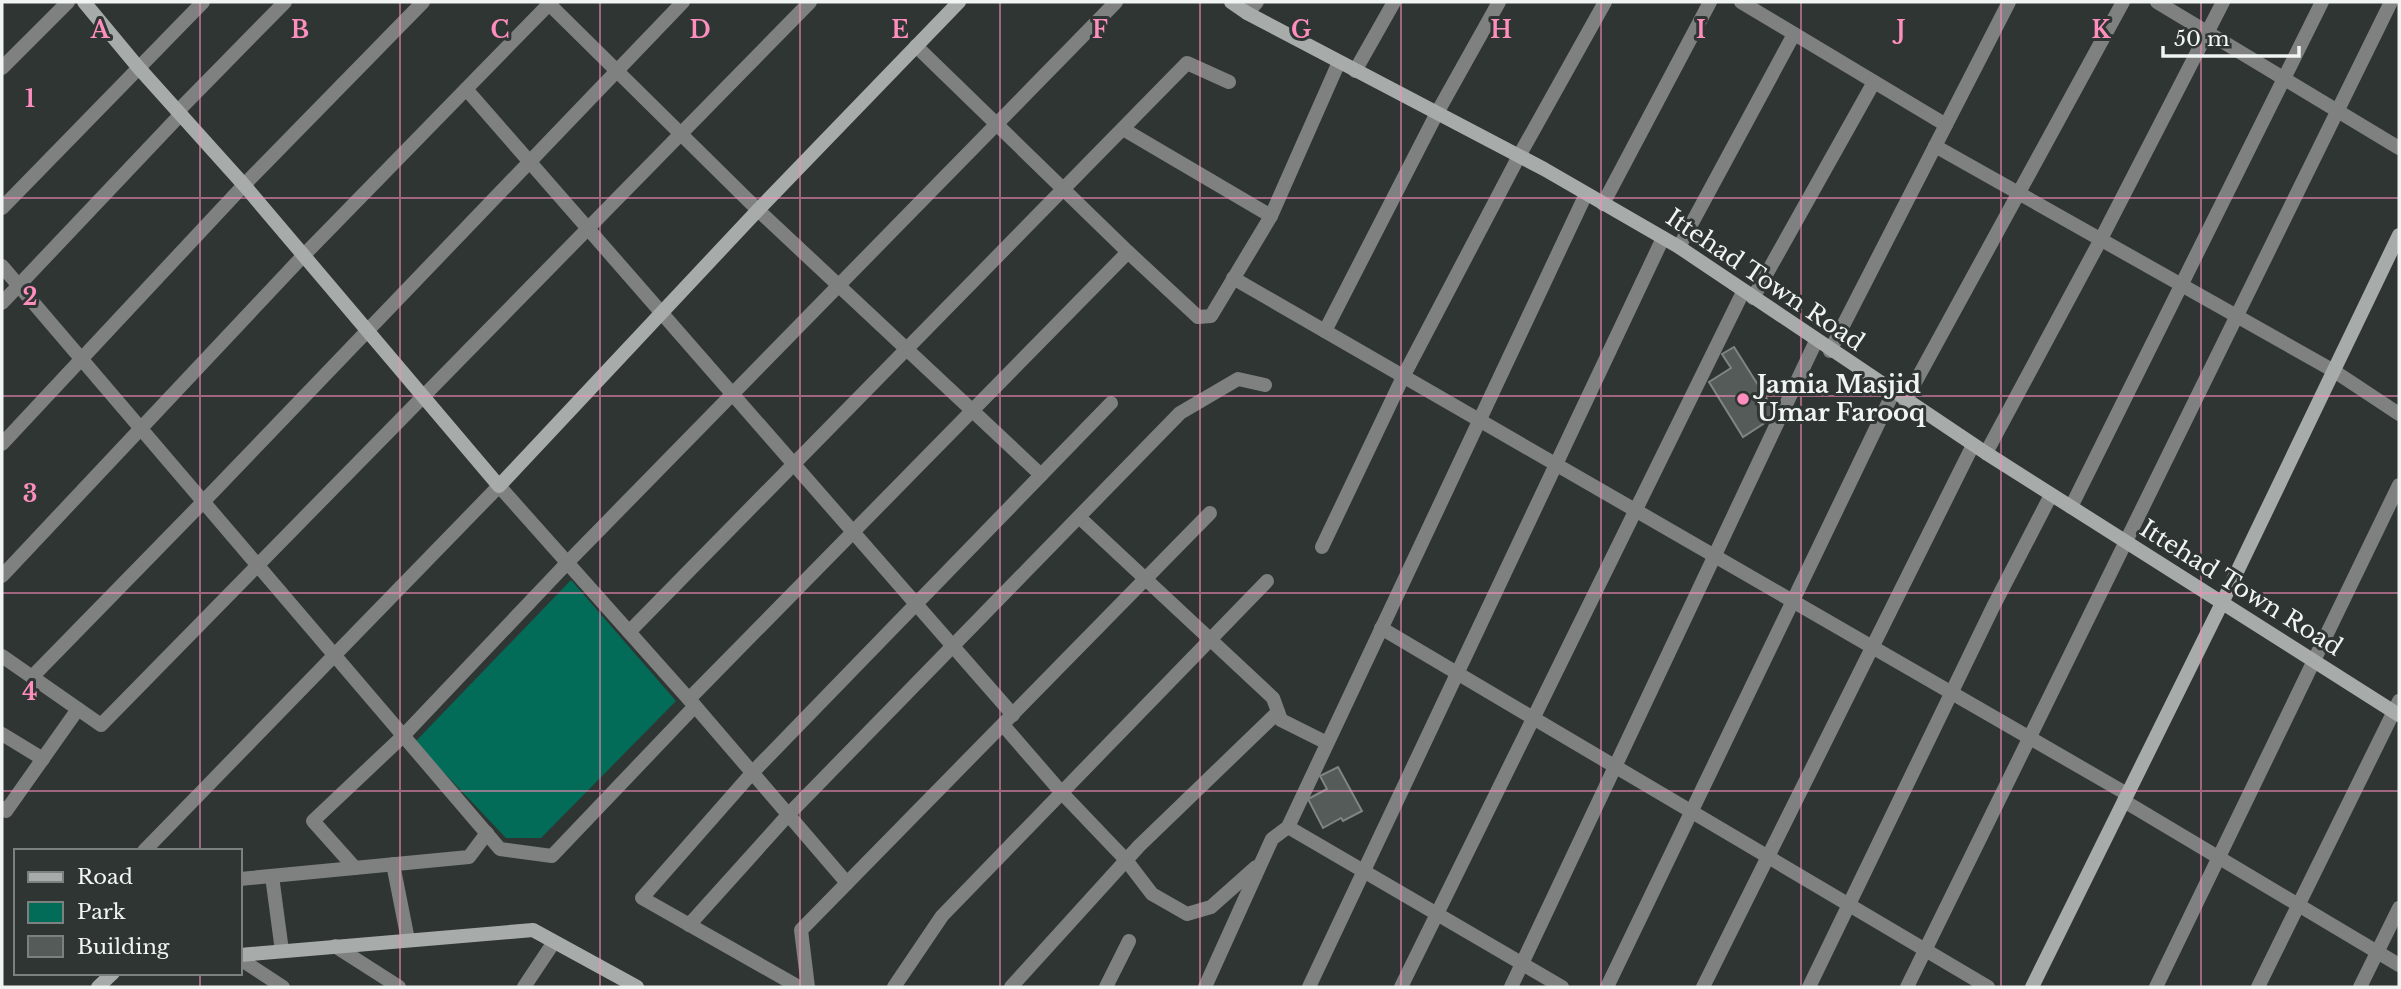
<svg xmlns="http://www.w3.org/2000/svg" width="2401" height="989" viewBox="0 0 2401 989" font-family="'Libre Baskerville',serif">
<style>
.green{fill:#036c58}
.building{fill:#555b59;stroke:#7e8583;stroke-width:2}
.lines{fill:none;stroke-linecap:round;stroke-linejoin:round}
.street{stroke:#7e8180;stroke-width:14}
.secondary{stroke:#a7acaa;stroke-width:14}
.grid{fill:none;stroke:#fe8ebd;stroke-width:2;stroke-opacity:0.55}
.poi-dot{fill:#fe8ebd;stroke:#2f3533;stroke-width:2.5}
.labels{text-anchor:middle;stroke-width:6;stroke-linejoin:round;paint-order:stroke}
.street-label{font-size:24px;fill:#f0f4f3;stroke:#2f3533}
.poi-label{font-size:24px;font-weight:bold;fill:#f0f4f3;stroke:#2f3533;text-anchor:start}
.grid-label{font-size:23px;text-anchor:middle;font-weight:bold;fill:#fe8ebd;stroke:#2f3533;stroke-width:6;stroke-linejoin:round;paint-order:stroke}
</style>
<rect width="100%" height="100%" fill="#2f3533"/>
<path class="green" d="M571,580l105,121 -135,137h-35l-91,-96z"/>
<g class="building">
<path d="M1734,347l43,68 -34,22 -34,-55 22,-14 -9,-14z"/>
<path d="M1338,767l24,44 -19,10 -2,-3 -18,10 -15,-29 19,-10 -7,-13z"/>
</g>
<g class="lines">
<g class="street">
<path d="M547,2l211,208 283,265"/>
<path d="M1741,2l205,123"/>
<path d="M2157,2l242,146"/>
<path d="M1247,13l10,-11"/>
<path d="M916,46l212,206"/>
<path d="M2,68l66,-66"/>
<path d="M1355,71l39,-69"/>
<path d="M466,89l547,626"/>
<path d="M178,111l107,-109"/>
<path d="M1123,129l148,87"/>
<path d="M1935,146l399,225 65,43"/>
<path d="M1603,204l107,-202"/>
<path d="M2,208l201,-206"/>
<path d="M1679,247l115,-213"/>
<path d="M2,266l498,583 52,7 143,-150"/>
<path d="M1233,278l894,516"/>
<path d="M1753,298l121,-216"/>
<path d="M2,303l179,-189"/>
<path d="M1325,331l112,-218 62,-111"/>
<path d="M1830,351l179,-349"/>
<path d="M1905,401l218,-399"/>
<path d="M2,444l242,-259 179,-183"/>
<path d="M1986,453l115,-214 122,-237"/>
<path d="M2071,507l251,-505"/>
<path d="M1079,517l194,181 8,22 46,23"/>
<path d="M1322,547l81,-170 116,-221 86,-154"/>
<path d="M2,576l301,-320 248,-254"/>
<path d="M1381,628l607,359"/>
<path d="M629,632l558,-569 42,19"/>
<path d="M2,656l99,69 709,-723"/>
<path d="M32,677l171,-175 480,-500"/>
<path d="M689,699l439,-447 70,65 13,-1 60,-100 68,-154"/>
<path d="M1003,725l59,68 64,67 26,34 35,20 24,-7 45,-40"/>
<path d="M2,734l41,25"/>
<path d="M2124,801l275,164"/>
<path d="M2,808l4,3 72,-102"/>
<path d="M1288,827l274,160"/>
<path d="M144,851l355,-365 196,220 152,177"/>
<path d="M393,864l15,76"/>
<path d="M355,868l-42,-47 90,-85 164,-173 549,-561"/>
<path d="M272,876l10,75"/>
<path d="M240,879l229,-22 18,-24"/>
<path d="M689,925l99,-110 392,-402 58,-34 27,6"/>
<path d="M335,946l64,41"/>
<path d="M240,959l43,28"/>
<path d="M524,987l30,-45"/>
<path d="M799,987l-157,-89 110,-125 359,-370"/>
<path d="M808,987l-7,-57 409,-417"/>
<path d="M894,987l48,-71 325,-335"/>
<path d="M1011,987l128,-141 139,-134"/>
<path d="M1106,987l23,-46"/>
<path d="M1205,987l67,-148 16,-12 298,-633"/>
<path d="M1309,987l354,-749"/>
<path d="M1401,987l342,-695"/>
<path d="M1511,987l305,-646"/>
<path d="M1607,987l286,-594"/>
<path d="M1703,987l270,-542"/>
<path d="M1809,987l184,-380 58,-112"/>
<path d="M1907,987l484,-985"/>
<path d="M2156,987l243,-502"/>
<path d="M2258,987l141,-286"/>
<path d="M2360,987l39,-79"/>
</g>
<g class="secondary">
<path d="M84,2l54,65 106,118 255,301 259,-276 201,-208"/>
<path d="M1231,2l16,11 297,156 135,78 307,206 413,262"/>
<path d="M240,955l293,-25 104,57"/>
<path d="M98,987l15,-14"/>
<path d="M2032,987l190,-384 177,-368"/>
</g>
</g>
<path class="grid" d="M200,2v849M400,2v985M600,2v985M800,2v985M1000,2v985M1200,2v985M1401,2v985M1601,2v985M1801,2v985M2001,2v985M2201,2v985M2,198h2397M2,396h2397M2,593h2397M2,791h2397M200,973v14"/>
<circle class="poi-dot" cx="1743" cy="399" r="7"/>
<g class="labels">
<g class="street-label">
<text transform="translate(1765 280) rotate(34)" y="8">Ittehad Town Road</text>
<text transform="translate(2241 588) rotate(32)" y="8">Ittehad Town Road</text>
</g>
<g class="poi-label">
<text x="1757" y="393">Jamia Masjid<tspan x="1757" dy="28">Umar Farooq</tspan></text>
</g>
</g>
<g class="grid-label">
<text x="100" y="38">A</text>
<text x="300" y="38">B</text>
<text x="500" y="38">C</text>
<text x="700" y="38">D</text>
<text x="900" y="38">E</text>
<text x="1100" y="38">F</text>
<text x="1301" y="38">G</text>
<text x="1501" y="38">H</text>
<text x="1701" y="38">I</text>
<text x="1901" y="38">J</text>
<text x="2101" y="38">K</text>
<text x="30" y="107">1</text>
<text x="30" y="305">2</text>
<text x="30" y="502">3</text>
<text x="30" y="700">4</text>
</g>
<rect width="2401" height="989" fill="none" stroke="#f0f4f3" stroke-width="7"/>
<rect x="14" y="849" width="228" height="126" fill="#2f3533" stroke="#7c8180" stroke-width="2"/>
<rect x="28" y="872" width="35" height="10" fill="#a7acaa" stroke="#7c8180" stroke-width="2"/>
<text x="77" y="884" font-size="21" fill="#f0f4f3">Road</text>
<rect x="28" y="902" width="35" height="21" fill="#036c58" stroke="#7c8180" stroke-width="2"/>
<text x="77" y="919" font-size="21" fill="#f0f4f3">Park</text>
<rect x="28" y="936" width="35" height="21" fill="#555b59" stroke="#7c8180" stroke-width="2"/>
<text x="77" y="954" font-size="21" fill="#f0f4f3">Building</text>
<path d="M2163 46v10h136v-10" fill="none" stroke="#f0f4f3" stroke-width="3.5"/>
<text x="2174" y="46" font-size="21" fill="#f0f4f3" stroke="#2f3533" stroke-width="5" paint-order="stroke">50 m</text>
</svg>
